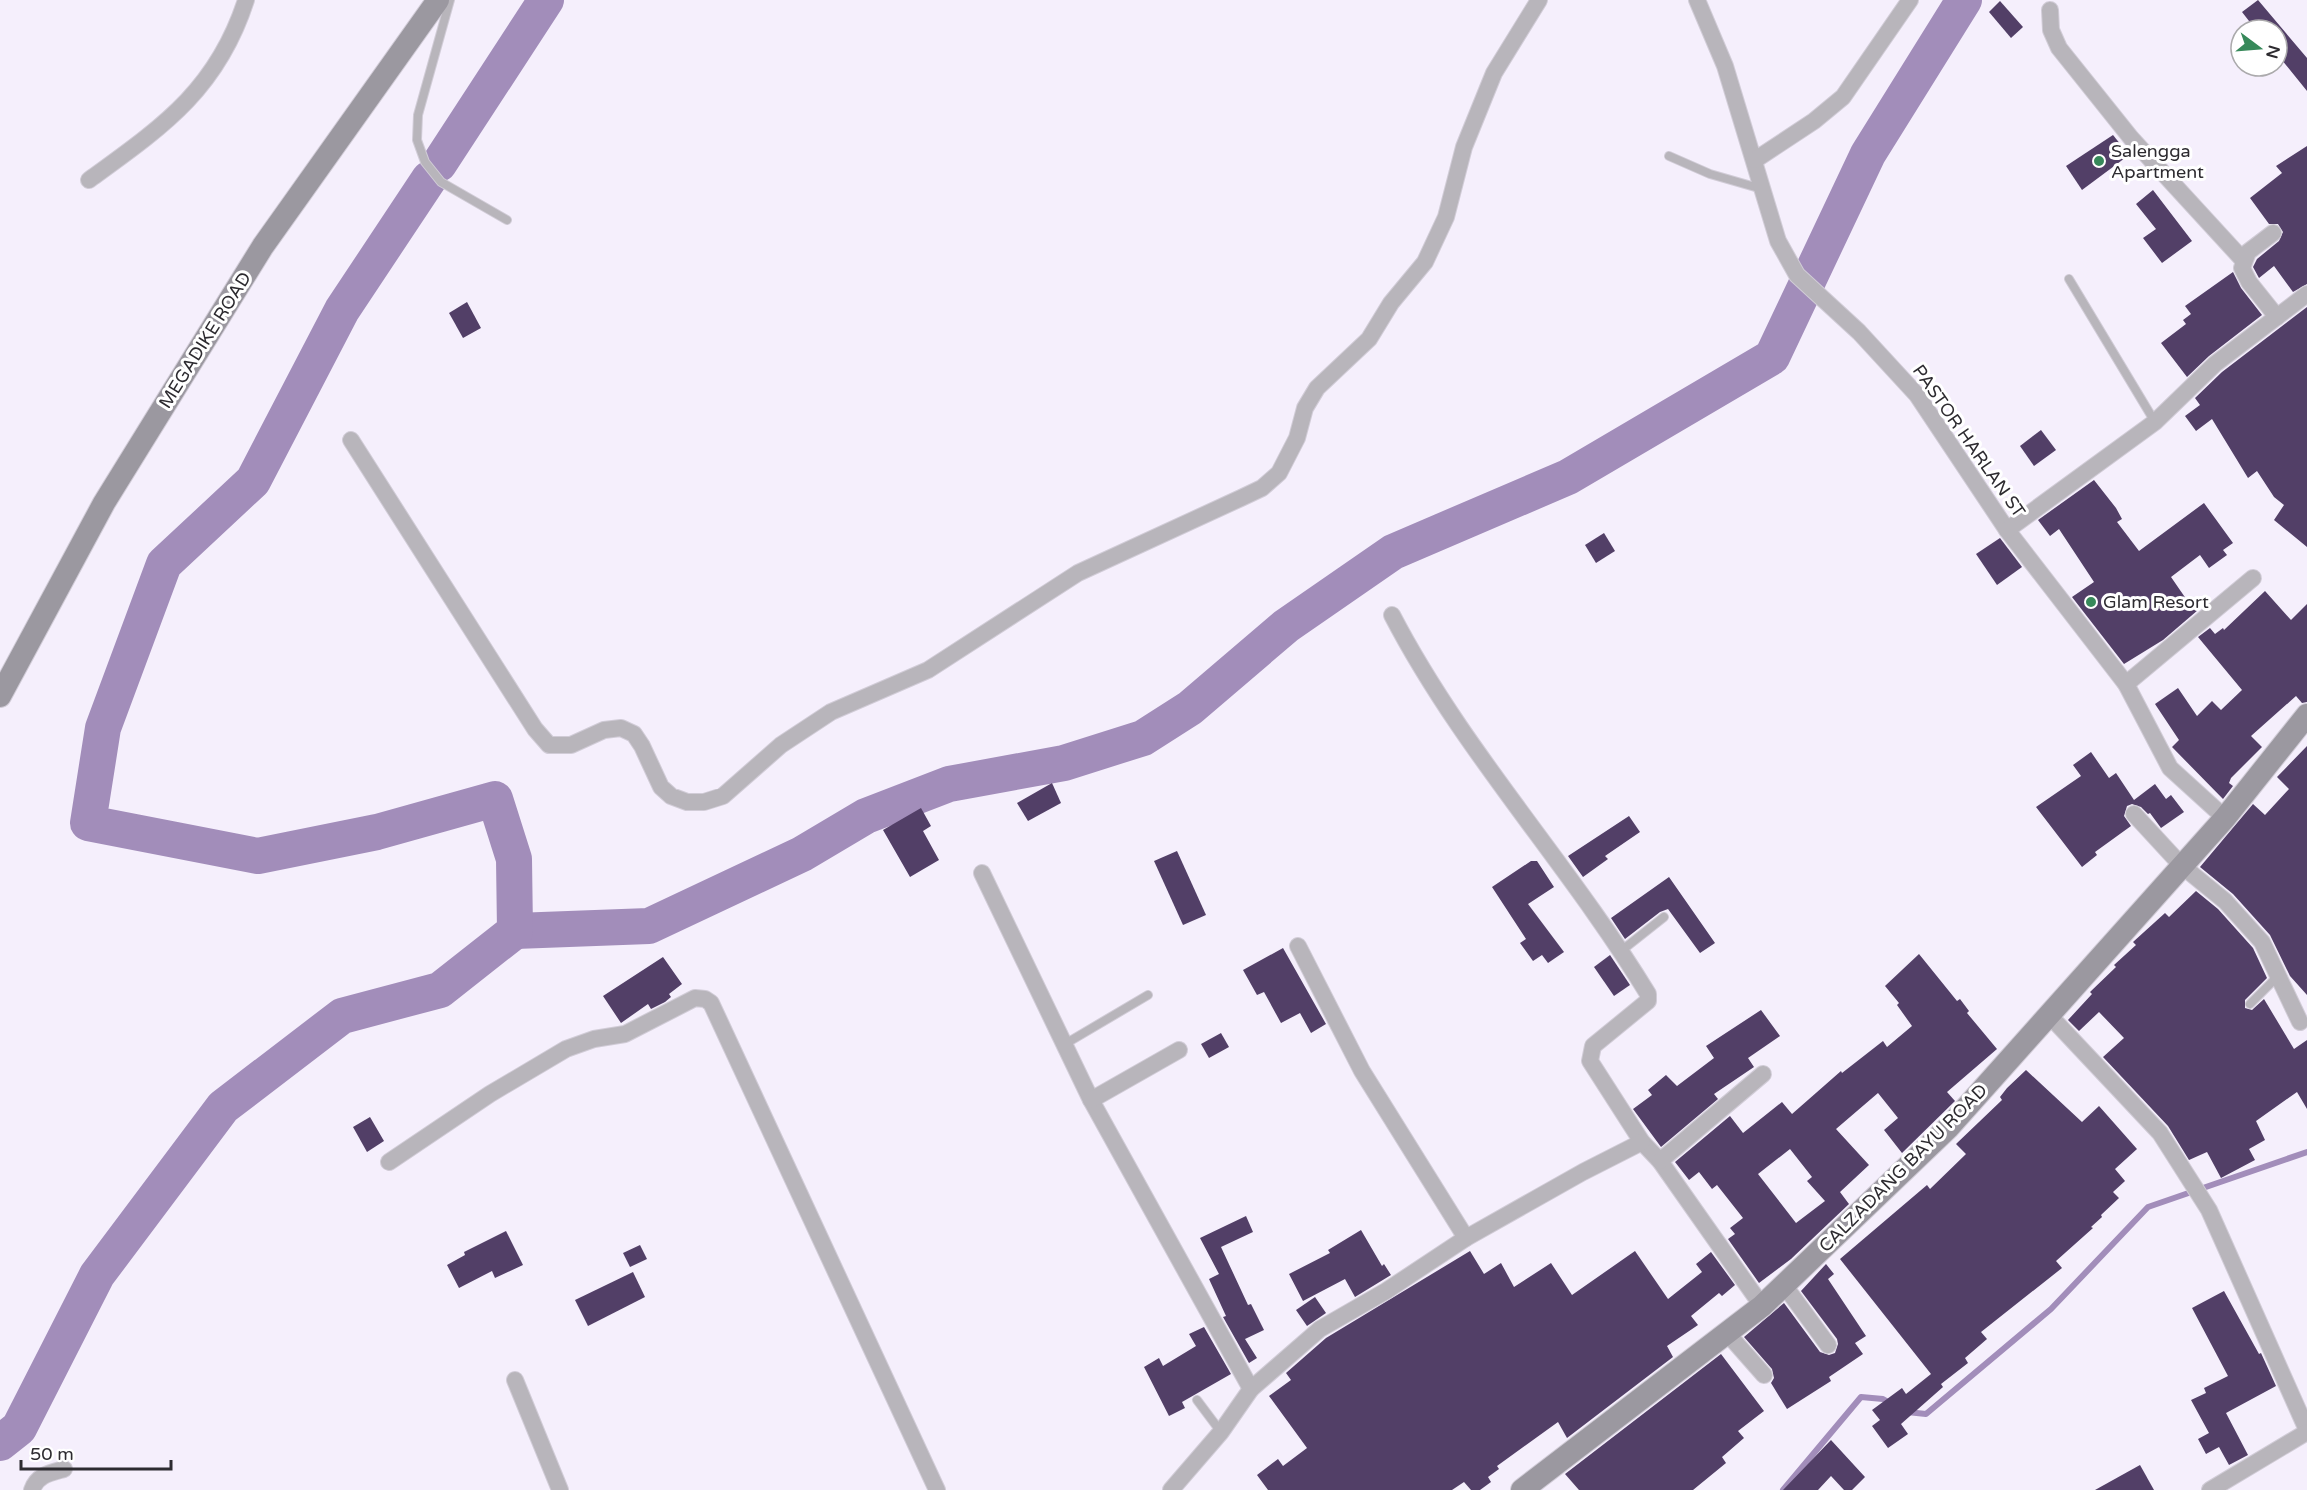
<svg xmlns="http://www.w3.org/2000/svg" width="2307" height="1490" viewBox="0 0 2307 1490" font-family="'Varela Round',sans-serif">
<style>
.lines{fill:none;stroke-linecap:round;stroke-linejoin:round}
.stream{stroke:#a28dba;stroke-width:6}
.river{stroke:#a28dba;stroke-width:36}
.building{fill:#523f67;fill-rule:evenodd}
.lane-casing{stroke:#d1ccd7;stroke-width:10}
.street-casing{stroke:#d1ccd7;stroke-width:18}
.secondary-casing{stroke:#d1ccd7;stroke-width:24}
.lane{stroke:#b8b5bb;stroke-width:8}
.street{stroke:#b8b5bb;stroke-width:16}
.secondary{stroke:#9b98a0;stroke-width:22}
.poi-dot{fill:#37895a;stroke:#fff;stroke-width:2}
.labels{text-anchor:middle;stroke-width:6;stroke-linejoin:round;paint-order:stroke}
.poi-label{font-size:18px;fill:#2d2b30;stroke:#fff;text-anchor:start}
.street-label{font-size:18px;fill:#2d2b30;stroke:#fff}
</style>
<rect width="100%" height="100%" fill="#f5effc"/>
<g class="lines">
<g class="stream">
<path d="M1907,1412l19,2 125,-105 97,-102 159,-55"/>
<path d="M1783,1490l78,-93 22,2 7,4"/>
</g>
<g class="river">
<path d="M439,164l107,-164"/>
<path d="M515,931l134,-5 153,-72 64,-38 83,-32 115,-21 79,-25 47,-30 96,-82 107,-74 175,-75 204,-120 96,-203 96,-154"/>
<path d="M0,1443l19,-15 78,-153 126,-168 119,-91 98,-26 75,-59 -1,-72 -19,-60 -118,33 -119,24 -170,-33 15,-95 61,-164 89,-83 89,-171 87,-131"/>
</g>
</g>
<g class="building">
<path d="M2258,0l49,58v33l-30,-37v-24h-21l-14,-18z"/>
<path d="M2000,1l23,26 -12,11 -22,-26z"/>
<path d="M2113,135l16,20 -47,35 -16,-24z"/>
<path d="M2307,146v138l-14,8 -19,-26 -15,12 -6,-11 4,-8 22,-18 4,-9 -5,-8h-9l-19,-26 32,-25 -6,-7z"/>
<path d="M2153,190l39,51 -30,22 -19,-25 13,-9 -20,-25z"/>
<path d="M2233,272l8,16 21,27 -53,41 -22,21 -26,-34 25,-19 -3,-4 8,-6 -6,-8z"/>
<path d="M467,302l14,26 -18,10 -14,-25z"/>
<path d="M2307,307v240l-33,-27 10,-15 -10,-8 -17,-26 -9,7 -36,-59 -16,12 -11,-15 15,-11 -5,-7 27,-26z"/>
<path d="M2041,430l15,20 -22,16 -14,-20z"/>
<path d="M2094,480l22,28 6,11 -5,3 22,29 65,-48 29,40 -10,7 4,5 -18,13 -9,-13 -29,22 20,29 3,-2 4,6 -35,30 -39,24 -52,-67 22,-15 -35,-53 -9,7 -12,-16z"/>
<path d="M1604,533l11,18 -19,12 -11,-18z"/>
<path d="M2000,538l22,29 -25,18 -21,-31z"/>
<path d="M2265,591l26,29 16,-16v98l-5,1 -6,-7 -45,40 11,11 -31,31 -2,5 4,3 -10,13 -51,-52 7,-7 -24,-36 23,-16 19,28 15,-15 9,9 21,-20 -44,-53 12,-9 5,6 8,-6 1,2z"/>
<path d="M2307,746v249l-17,-19 -20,-41 -37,-41 -33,-27 53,-63 12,11 24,-26 -12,-12z"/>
<path d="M2091,752l18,26 7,-5 18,27 21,-16 11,15 5,-4 13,17 -23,16 -11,-15 -2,1 -7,-7 -9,-3 -5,2 -3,10 7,10 -36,26 2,3 -15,12 -46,-60 45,-31 -8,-11z"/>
<path d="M1052,783l9,20 -33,18 -11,-18z"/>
<path d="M921,808l10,18 -8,5 16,29 -29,17 -27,-47z"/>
<path d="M1629,816l11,16 -35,24 3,3 -25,18 -15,-21z"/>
<path d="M1177,851l29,64 -23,10 -29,-64z"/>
<path d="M1531,861h6l17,26 -26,17 36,48 -16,11 -6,-8 -9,6 -13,-18 6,-4 -34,-52z"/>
<path d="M1669,877l46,66 -15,10 -32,-44 -8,3 -35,27 -14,-21z"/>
<path d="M2196,891l22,18 35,39 14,30 -22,22v8l7,2 12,-11 30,50 13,-9v69l-10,-17 -41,29 9,19 -16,9 6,11 -34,18 -14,-26 -18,8 -21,-34 -65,-69 21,-19 -25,-26 -20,19 -11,-11 24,-26 -2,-2 26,-25 -2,-2 22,-20 -3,-3 32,-29 4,4z"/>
<path d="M1283,948l43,76 -15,9 -11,-20 -19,10 -17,-31 -7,3 -14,-25z"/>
<path d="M1919,954l38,47 3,-2 9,12 -2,2 30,36 -50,43 8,9 -53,52 -18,-23 14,-12 -20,-25 -42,36 33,36 -29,27 9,12 -58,55 -32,24 -31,-44 7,-5 -5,-6 13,-10 -26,-33 -5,4 -13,-17 -10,8 -14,-18 55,-46 13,17 39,-31 10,12 49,-43 1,2 41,-32 4,6 25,-21 -15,-21 2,-2 -14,-17zM1790,1149l22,28 -5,4 18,20 -29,22 -38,-49z"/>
<path d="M1610,955l20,30 -16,11 -20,-29z"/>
<path d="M663,957l19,27 -13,10 2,3 -6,5 -14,7 -3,-5 -27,19 -18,-27z"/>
<path d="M1761,1010l19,26 -32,22 6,9 -40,27 4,5 -57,48 -28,-38 19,-14 -4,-5 18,-15 11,11 37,-28 -8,-12z"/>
<path d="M1221,1033l8,14 -20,11 -8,-14z"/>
<path d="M2026,1070l56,52 17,-16 38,43 -22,20 10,12 -12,11 6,6 -18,17 1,2 -11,10 2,1 -37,33 6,7 -81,64 6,7 -22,19 3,5 -27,21 2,3 -42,37 7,10 -20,14 -16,-22 8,-6 -8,-10 30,-22 4,6 25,-20 -91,-115 87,-74 3,4 36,-35 -10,-10 46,-44 -2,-3 7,-9z"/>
<path d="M370,1117l14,24 -17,11 -14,-25z"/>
<path d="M1246,1216l7,16 -32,15 27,58 3,-1 13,26 -19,9 12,19 -8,5 -26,-46 3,-1 -17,-37 10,-5 -19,-36z"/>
<path d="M1361,1230l21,36 2,-2 7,11 -36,22 -10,-18 -42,22 -14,-27 41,-21 -2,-3z"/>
<path d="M506,1231l17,34 -28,13 -3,-7 -33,17 -12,-23 18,-10 -1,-3z"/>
<path d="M640,1245l7,14 -17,8 -7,-14z"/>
<path d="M1470,1251l14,23 17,-11 13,24 37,-24 21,32 63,-44 33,48 34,-27 -6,-8 15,-12 24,33 -13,11 -3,-3 -28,23 7,9 -31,21 6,11 -106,81 -9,-16 -61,44 2,3 -11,8 3,5 -11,8h-9l-7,-8 -12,8h-184l-11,-15 21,-16 5,7 24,-18 -38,-52 22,-16 -5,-7 40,-35z"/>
<path d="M1826,1264l8,10 -6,5 38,57 -11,7 8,11 -34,23 2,4 -44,28 -16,-26 3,-5 -2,-9 -28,-32 40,-34 36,49 9,3 6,-2 3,-9 -1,-5 -36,-48z"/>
<path d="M633,1272l12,25 -57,29 -13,-26z"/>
<path d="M2224,1291l35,63 2,-1 15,33 -50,27 22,42 -19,10 -10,-18 -13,7 -8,-15 11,-6 -18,-33 15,-7 -2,-5 24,-12 -36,-68z"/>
<path d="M1315,1297l11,16 -19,13 -11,-16z"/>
<path d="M1204,1327l27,47 -49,28 3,6 -16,8 -25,-49 15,-9 4,8 33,-20 -7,-12z"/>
<path d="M1721,1354l43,57 -26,20 6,7 -22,19 4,6 -33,27h-114l-14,-16z"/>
<path d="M1831,1440l34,37 -13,13h-8l-13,-14 -13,14h-35z"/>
<path d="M2140,1465l14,25h-59z"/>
</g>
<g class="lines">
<defs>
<g id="lane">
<path d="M450,0l-32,115 -1,25 8,22 16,20 66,38"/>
<path d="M1669,156l41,18 52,15"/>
<path d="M2069,279l86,143"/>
<path d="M1621,951l43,-34"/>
<path d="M2250,1004l27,-27"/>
<path d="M1065,1044l83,-49"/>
<path d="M1197,1400l24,32"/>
</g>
<g id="street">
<path d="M1697,0l28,66 53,175 19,34 62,57 58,63 90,135 119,154 44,84 55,50"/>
<path d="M2050,10l1,20 8,18 72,90 112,122"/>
<path d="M1755,160l59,-39 29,-24 67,-97"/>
<path d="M89,180c73,-53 128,-90 157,-180"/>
<path d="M2273,233l-25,19 -6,16 7,14 28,35"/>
<path d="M351,440l184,289 14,16h22l33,-15 17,-2 13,6 8,12 19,41 10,9 16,6h17l19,-6 58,-51 50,-33 97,-42 150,-97 163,-75 21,-10 17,-15 18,-35 8,-30 12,-20 52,-49 22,-36 34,-41 21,-45 18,-70 30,-74 45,-73"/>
<path d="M2007,530l148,-108 60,-58 92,-70"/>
<path d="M1392,615c70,135 177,249 256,379v7l-55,45 -3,15 52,81 18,19 102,145"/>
<path d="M2126,684l127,-106"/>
<path d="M2134,814l47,51 44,36 37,41 38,80"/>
<path d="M982,873l109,227 160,289"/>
<path d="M1298,946l64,125 104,167"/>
<path d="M2049,1015l111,118 49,77 98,220"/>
<path d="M1091,1100l88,-50"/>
<path d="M1660,1161l103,-87"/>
<path d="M389,1162l101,-68 76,-45 28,-10 31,-5 70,-36 10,1 6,4 226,487"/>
<path d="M1784,1285l44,60"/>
<path d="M1727,1333l37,42"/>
<path d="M515,1380l45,110"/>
<path d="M32,1490c5,-15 18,-17 32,-21"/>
<path d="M1171,1490l50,-58 30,-43 69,-60 66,-38 80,-53 117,-66 59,-30"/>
<path d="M2210,1490l97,-58"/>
</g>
<g id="secondary">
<path d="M0,696l104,-193 159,-257 175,-246"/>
<path d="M1522,1490l240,-184 187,-179 276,-309 82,-103"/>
</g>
</defs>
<use href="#lane" class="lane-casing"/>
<use href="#street" class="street-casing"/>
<use href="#secondary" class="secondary-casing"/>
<use href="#lane" class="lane"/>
<use href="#street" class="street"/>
<use href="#secondary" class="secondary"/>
</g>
<g class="poi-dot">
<circle cx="2099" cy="161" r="6"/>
<circle cx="2091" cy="602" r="6"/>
</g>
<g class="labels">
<g class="poi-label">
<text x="2111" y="157">Salengga<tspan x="2111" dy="21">Apartment</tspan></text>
<text x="2103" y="608">Glam Resort</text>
</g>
<g class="street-label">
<text transform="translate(205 340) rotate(-58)" y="6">MEGADIKE ROAD</text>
<text transform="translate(1969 441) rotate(55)" y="6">PASTOR HARLAN ST</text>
<text transform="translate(1903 1168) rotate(-45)" y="6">CALZADANG BAYU ROAD</text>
</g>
</g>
<g transform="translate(2259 48) rotate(106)"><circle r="28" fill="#ffffff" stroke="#abaaac" stroke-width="1.5"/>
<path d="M0-4.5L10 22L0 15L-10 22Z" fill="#37895a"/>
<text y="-9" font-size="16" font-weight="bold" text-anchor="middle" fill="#2d2b30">N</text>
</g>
<path d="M21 1460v9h150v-9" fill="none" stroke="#2d2b30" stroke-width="3"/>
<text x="30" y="1460" font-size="18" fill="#2d2b30" stroke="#ffffff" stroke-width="4.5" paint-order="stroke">50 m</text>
</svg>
